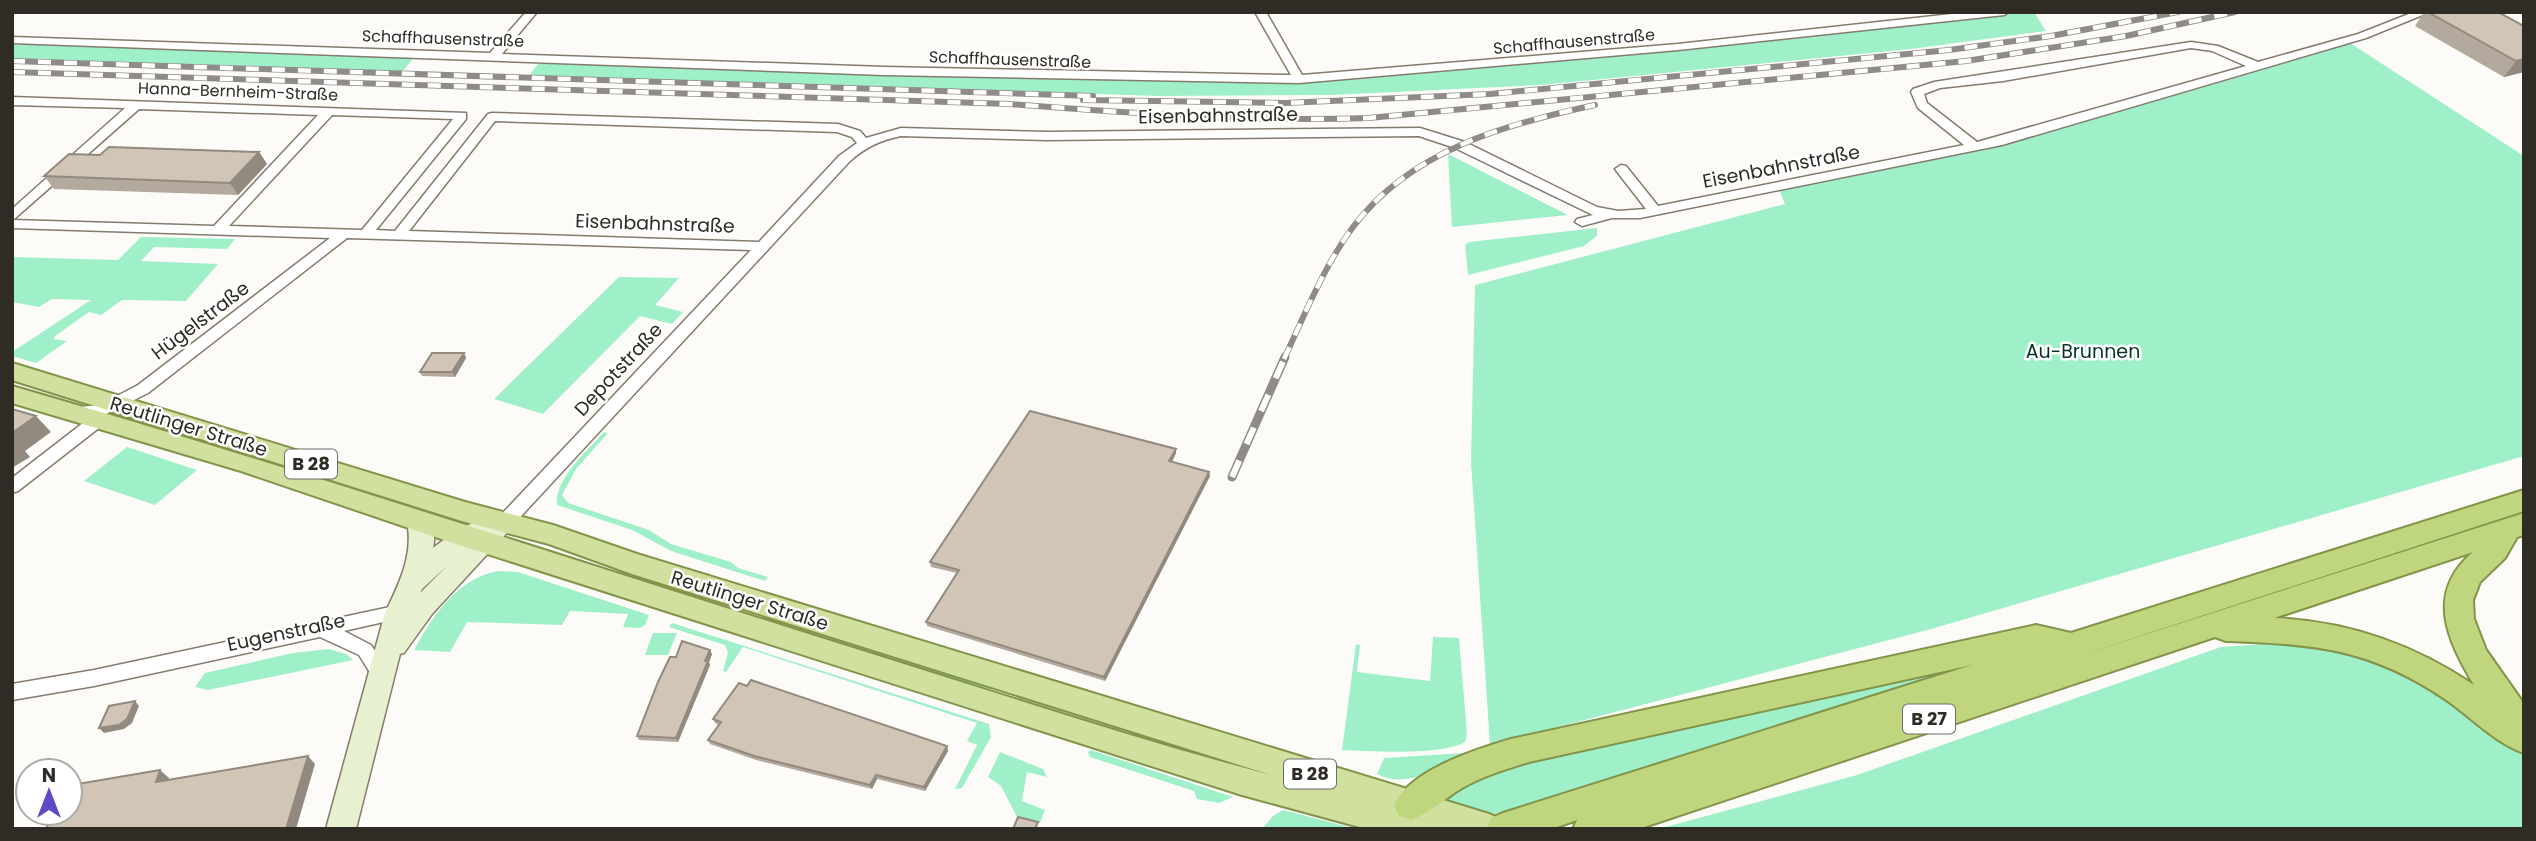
<svg xmlns="http://www.w3.org/2000/svg" width="2536" height="841" viewBox="0 0 2536 841" font-family="Poppins,sans-serif">
<style>
.green{fill:#9ff0c9}
.lines{fill:none;stroke-linecap:round;stroke-linejoin:round}
.minor-casing{stroke:#857b6d;stroke-width:3}
.secondary-casing{stroke:#857b6d;stroke-width:3}
.primary-casing{stroke:#83944a;stroke-width:4}
.trunk-casing{stroke:#83944a;stroke-width:4}
.minor{fill:#fff;fill-rule:evenodd}
.secondary{fill:#e7f0cf;fill-rule:evenodd}
.primary{fill:#d0e09e;fill-rule:evenodd}
.trunk{fill:#c0d67e;fill-rule:evenodd}
.rail-far1-casing{stroke:#8f8c87;stroke-width:6}
.rail-casing{stroke:#8f8c87;stroke-width:9}
.rail-far1{stroke:#fff;stroke-width:4.5;stroke-dasharray:13;stroke-linecap:butt}
.rail{stroke:#fff;stroke-width:6;stroke-dasharray:18;stroke-linecap:butt}
.wall{fill:#b4a99d}
.shaded-wall{fill:#928a7f}
.building{fill:#d1c5b6;stroke:#928a7f;stroke-width:2}
.labels{text-anchor:middle;stroke-width:5;stroke-linejoin:round;paint-order:stroke}
.far-street-label{font-size:16px;fill:#2f2b25;stroke:#fff}
.shield{fill:#fff;stroke:#6d6b66;stroke-width:2}
.shield-label{font-size:18px;font-weight:bold;fill:#2f2b25}
.street-label{font-size:19px;fill:#2f2b25;stroke:#fff}
.park-label{font-size:19px;fill:#073422;stroke:#fff}
</style>
<rect width="100%" height="100%" fill="#fdfbf8"/>
<g class="green">
<path d="M2004,12h30l12,19 -135,18 -370,36 -209,10 -172,1 -631,-20 12,-16 -124,-6 -15,18 -390,-12v-20l1089,37 264,-2z"/>
<path d="M2347,41l177,115v300l-593,173 -441,116 -19,-283 4,-177 310,-81 -7,-17 220,-45z"/>
<path d="M1448,154l120,61 -116,12z"/>
<path d="M1597,228v8l-13,10 -116,29 -3,-30 4,-3z"/>
<path d="M141,237l94,2 -8,10 -73,-2 -13,14 77,3 -32,37 -64,-1 -21,15 -12,-3 -34,24 -1,3 13,2 -31,22 -24,-7v-4l79,-52 -39,-1 -13,8 -27,-5v-45l106,3z"/>
<path d="M619,277l60,1 -24,27 28,7 -11,12 -32,-8 -97,98 -49,-15z"/>
<path d="M163,425l289,91 -5,6 -189,-64 -99,-30z"/>
<path d="M604,432l4,1 -32,36 -14,26 6,8 81,27 22,14 60,18 7,6 30,9 -3,4 -94,-30 -39,-21 -75,-25c-3,-26 31,-55 47,-73z"/>
<path d="M127,447l70,23 -42,35 -71,-24z"/>
<path d="M498,571l20,1 131,43 -4,10 -5,3 -17,-1 5,-13 -58,-3 -8,14 -95,-3 -17,30 -36,-2c19,-34 42,-71 84,-79z"/>
<path d="M672,623l317,101 2,13 -29,51 -7,1 22,-44 -10,-4 10,-18 -234,-76 -17,25 -3,-1 5,-18 -3,-8 -56,-18z"/>
<path d="M653,633h24l-9,22h-23z"/>
<path d="M828,637l162,49v5l-163,-51z"/>
<path d="M1433,637l26,1 8,96 -2,8c-25,14 -94,9 -123,8l14,-106 4,1 -3,27 73,9z"/>
<path d="M2345,638l179,101v90h-866l199,-54 364,-128z"/>
<path d="M329,649l17,5 7,6 -145,30 -13,-3 10,-14 88,-20z"/>
<path d="M1975,661l4,3 -491,152 -41,-14v-7l55,-29z"/>
<path d="M1091,750l142,47 -14,6 -22,-4 -3,-8 -104,-34 -2,-5z"/>
<path d="M1000,752l43,17 4,8 -20,-5 -5,29 23,9 -5,13 -23,-6 -16,-31 -13,-9z"/>
<path d="M1465,753l3,3c-29,11 -61,34 -91,18l7,-16z"/>
<path d="M1283,810l74,19h-95l11,-13z"/>
</g>
<g class="lines">
<defs>
<g id="minor">
<path d="M526,12h11l-35,42 382,13 404,8h3l-36,-63h11l36,63 376,-31 292,-32h39l-5,3 -326,35 -379,33 -415,-8 -872,-32v-6l478,16z"/>
<path d="M2414,12h16l-64,26 -364,107 -362,73h-28l-30,8 -7,-4 2,-3 16,-4 -138,-67 -36,-12 -371,4 -147,-4c-21,4 -37,12 -52,26l-338,365h-12l-2,-5 2,-5 252,-267 -404,-12 -199,155 -46,23 4,4 -2,4 -86,67 -6,2v-15l80,-62h-22l-2,-4 2,-4 30,-3 38,-20 192,-147 -318,-10v-19l113,-101 -113,-3v-8l454,16v6l-90,111 19,1 93,-117 4,-1 346,11 22,7 6,7 35,-10 147,4 372,-4 45,14 132,65 21,4 28,-2 -31,-40 6,-4 5,1 32,40 306,-61 -46,-37 -7,-16 2,-3 21,-7 257,-40 27,4 40,16 100,-28zM2191,48l21,3 34,15 -269,76 -50,-39 -3,-9 16,-6 63,-7zM139,109l179,6 -104,111 -201,-6zM332,115l121,4 -91,111 -133,-4zM495,121l342,11 15,5 5,6 -18,13 -80,86 -350,-11z"/>
<path d="M404,604l6,2 3,5 -3,5 -66,15 27,14 21,31 -2,6 -7,2 -7,-2 -17,-27 -39,-18 -226,49 -82,14v-16l82,-14z"/>
</g>
<path id="secondary" d="M419,513l9,2c5,11 8,22 5,33 18,-14 57,-40 81,-33l3,7 -85,92 -28,39 -4,1 -44,175h-30l59,-216c14,-29 29,-59 22,-91l3,-7zM448,565l-28,28 2,-4z"/>
<path id="primary" d="M12,363l453,139 88,23 84,29 852,260 11,5 5,10h-138l-125,-34 -786,-251 -215,-73 -229,-68v-17c293,85 582,181 873,272 128,40 256,83 386,117l-639,-201 -83,-30 -84,-22 -453,-142z"/>
<path id="trunk" d="M2524,490v21l-452,147 452,-145v22l-7,2 -12,21 -25,24 -7,18 1,19 12,31 38,54v49c-29,-10 -54,-37 -79,-54 -76,-51 -131,-55 -219,-58l-11,-4 -577,192h-65l4,-9 -26,9h-65l5,-11 12,-5 469,-148 -443,97c-23,7 -46,14 -67,26 -17,10 -32,25 -51,32l-12,-4 -5,-11c16,-35 83,-56 117,-66l525,-114 35,8zM2473,552c-48,41 -26,87 1,133 -61,-41 -127,-64 -200,-67z"/>
</defs>
<use href="#minor" class="minor-casing"/>
<use href="#secondary" class="secondary-casing"/>
<use href="#primary" class="primary-casing"/>
<use href="#trunk" class="trunk-casing"/>
<use href="#minor" class="minor"/>
<use href="#secondary" class="secondary"/>
<use href="#primary" class="primary"/>
<use href="#trunk" class="trunk"/>
<defs>
<g id="rail-far1">
<path d="M12,61l1081,35"/>
<path d="M12,72l998,32c120,9 239,18 359,14l597,-57 160,-25 109,-24"/>
<path d="M1083,100l202,3 205,-9 459,-44 102,-14 127,-24"/>
<path d="M1284,359c21,-45 40,-93 69,-132 58,-77 153,-103 242,-122"/>
</g>
<path id="rail" d="M1232,477l53,-120"/>
</defs>
<use href="#rail-far1" class="rail-far1-casing"/>
<use href="#rail" class="rail-casing"/>
<use href="#rail-far1" class="rail-far1"/>
<use href="#rail" class="rail"/>
</g>
<g class="wall">
<path d="M2424,12h74l26,14v46l-20,5 -89,-51z"/>
<path d="M259,152l8,12 -29,31 -184,-6 -10,-13 56,-21z"/>
<path d="M464,353l2,5 -11,19 -33,-1 -2,-4z"/>
<path d="M1176,453l-4,9 37,10 1,4 -105,205 -178,-55 -1,-4 31,-49 -26,-6 -1,-5z"/>
<path d="M712,654l-3,8 1,3 -32,77 -39,-2 -2,-4z"/>
<path d="M713,719l235,32 -23,40 -48,-12 -5,10 -116,-29 -46,-16 -2,-4 11,-15 -4,-2z"/>
</g>
<g class="shaded-wall">
<path d="M2524,59v13l-20,5 12,-16z"/>
<path d="M259,152l8,12 -29,31 -8,-12z"/>
<path d="M464,353l2,5 -11,19 -3,-5z"/>
<path d="M36,416l15,16 -26,19 5,6 -18,11v-35z"/>
<path d="M1176,449v4l-6,13 -1,-5z"/>
<path d="M1209,472l1,4 -105,205 -1,-4z"/>
<path d="M710,650l2,4 -3,8 1,3 -32,77 -2,-4z"/>
<path d="M135,701l4,5 -7,17 -8,6 -20,4 -5,-5z"/>
<path d="M947,746l1,5 -23,40 -1,-4z"/>
<path d="M308,756l7,8 -19,65h-10z"/>
<path d="M160,770l9,8 -4,12 -9,-8z"/>
<path d="M876,775l1,4 -5,10 -2,-4z"/>
</g>
<g class="building">
<path d="M2428,12h70l26,14v33l-8,2z"/>
<path d="M109,147l150,5 -29,31 -186,-7 25,-22 31,1z"/>
<path d="M432,353h32l-12,19h-32z"/>
<path d="M12,409l24,7 -24,17z"/>
<path d="M1030,411l146,38 -7,12 40,11 -105,205 -178,-55 33,-52 -29,-8z"/>
<path d="M682,641l28,9 -5,11h3l-32,77 -39,-2 21,-54 12,-25h6z"/>
<path d="M751,680l196,66 -23,41 -48,-12 -6,10 -116,-29 -46,-16 13,-18 -8,-3 26,-36 8,3z"/>
<path d="M135,701l-8,18 -8,6 -20,3 10,-22z"/>
<path d="M308,756l-22,73h-240l7,-16h17v-26l2,-2 88,-15 -4,12z"/>
<path d="M1018,817l20,5 -3,7h-22z"/>
</g>
<g class="labels">
<g class="far-street-label">
<text transform="translate(443 38) rotate(2)" y="6">Schaffhausenstraße</text>
<text transform="translate(1574 41) rotate(-5)" y="6">Schaffhausenstraße</text>
<text transform="translate(1010 59) rotate(2)" y="6">Schaffhausenstraße</text>
<text transform="translate(238 91) rotate(2)" y="6">Hanna-Bernheim-Straße</text>
</g>
<g class="shield">
<rect x="285" y="449.5" width="52" height="29" rx="5"/>
<rect x="1903" y="704.5" width="52" height="29" rx="5"/>
<rect x="1284" y="759.5" width="52" height="29" rx="5"/>
</g>
<g class="shield-label">
<text x="311" y="470">B 28</text>
<text x="1929" y="725">B 27</text>
<text x="1310" y="780">B 28</text>
</g>
<g class="street-label">
<text transform="translate(1218 115) rotate(-1)" y="7">Eisenbahnstraße</text>
<text transform="translate(1781 166) rotate(-11)" y="7">Eisenbahnstraße</text>
<text transform="translate(655 223) rotate(2)" y="7">Eisenbahnstraße</text>
<text transform="translate(200 320) rotate(-37)" y="7">Hügelstraße</text>
<text transform="translate(618 369) rotate(-47)" y="7">Depotstraße</text>
<text transform="translate(189 426) rotate(17)" y="7">Reutlinger Straße</text>
<text transform="translate(750 600) rotate(17)" y="7">Reutlinger Straße</text>
<text transform="translate(286 632) rotate(-12)" y="7">Eugenstraße</text>
</g>
<g class="park-label">
<text x="2083" y="358">Au-Brunnen</text>
</g>
</g>
<rect width="2536" height="841" fill="none" stroke="#2f2b25" stroke-width="28"/>
<g transform="translate(49 792)"><circle r="33" fill="#ffffff" stroke="#acaaa8" stroke-width="2"/>
<path d="M0-5L12 26L0 18L-12 26Z" fill="#5b4bc4"/>
<text y="-10" font-size="19" font-weight="bold" text-anchor="middle" fill="#2f2b25">N</text>
</g>
</svg>
